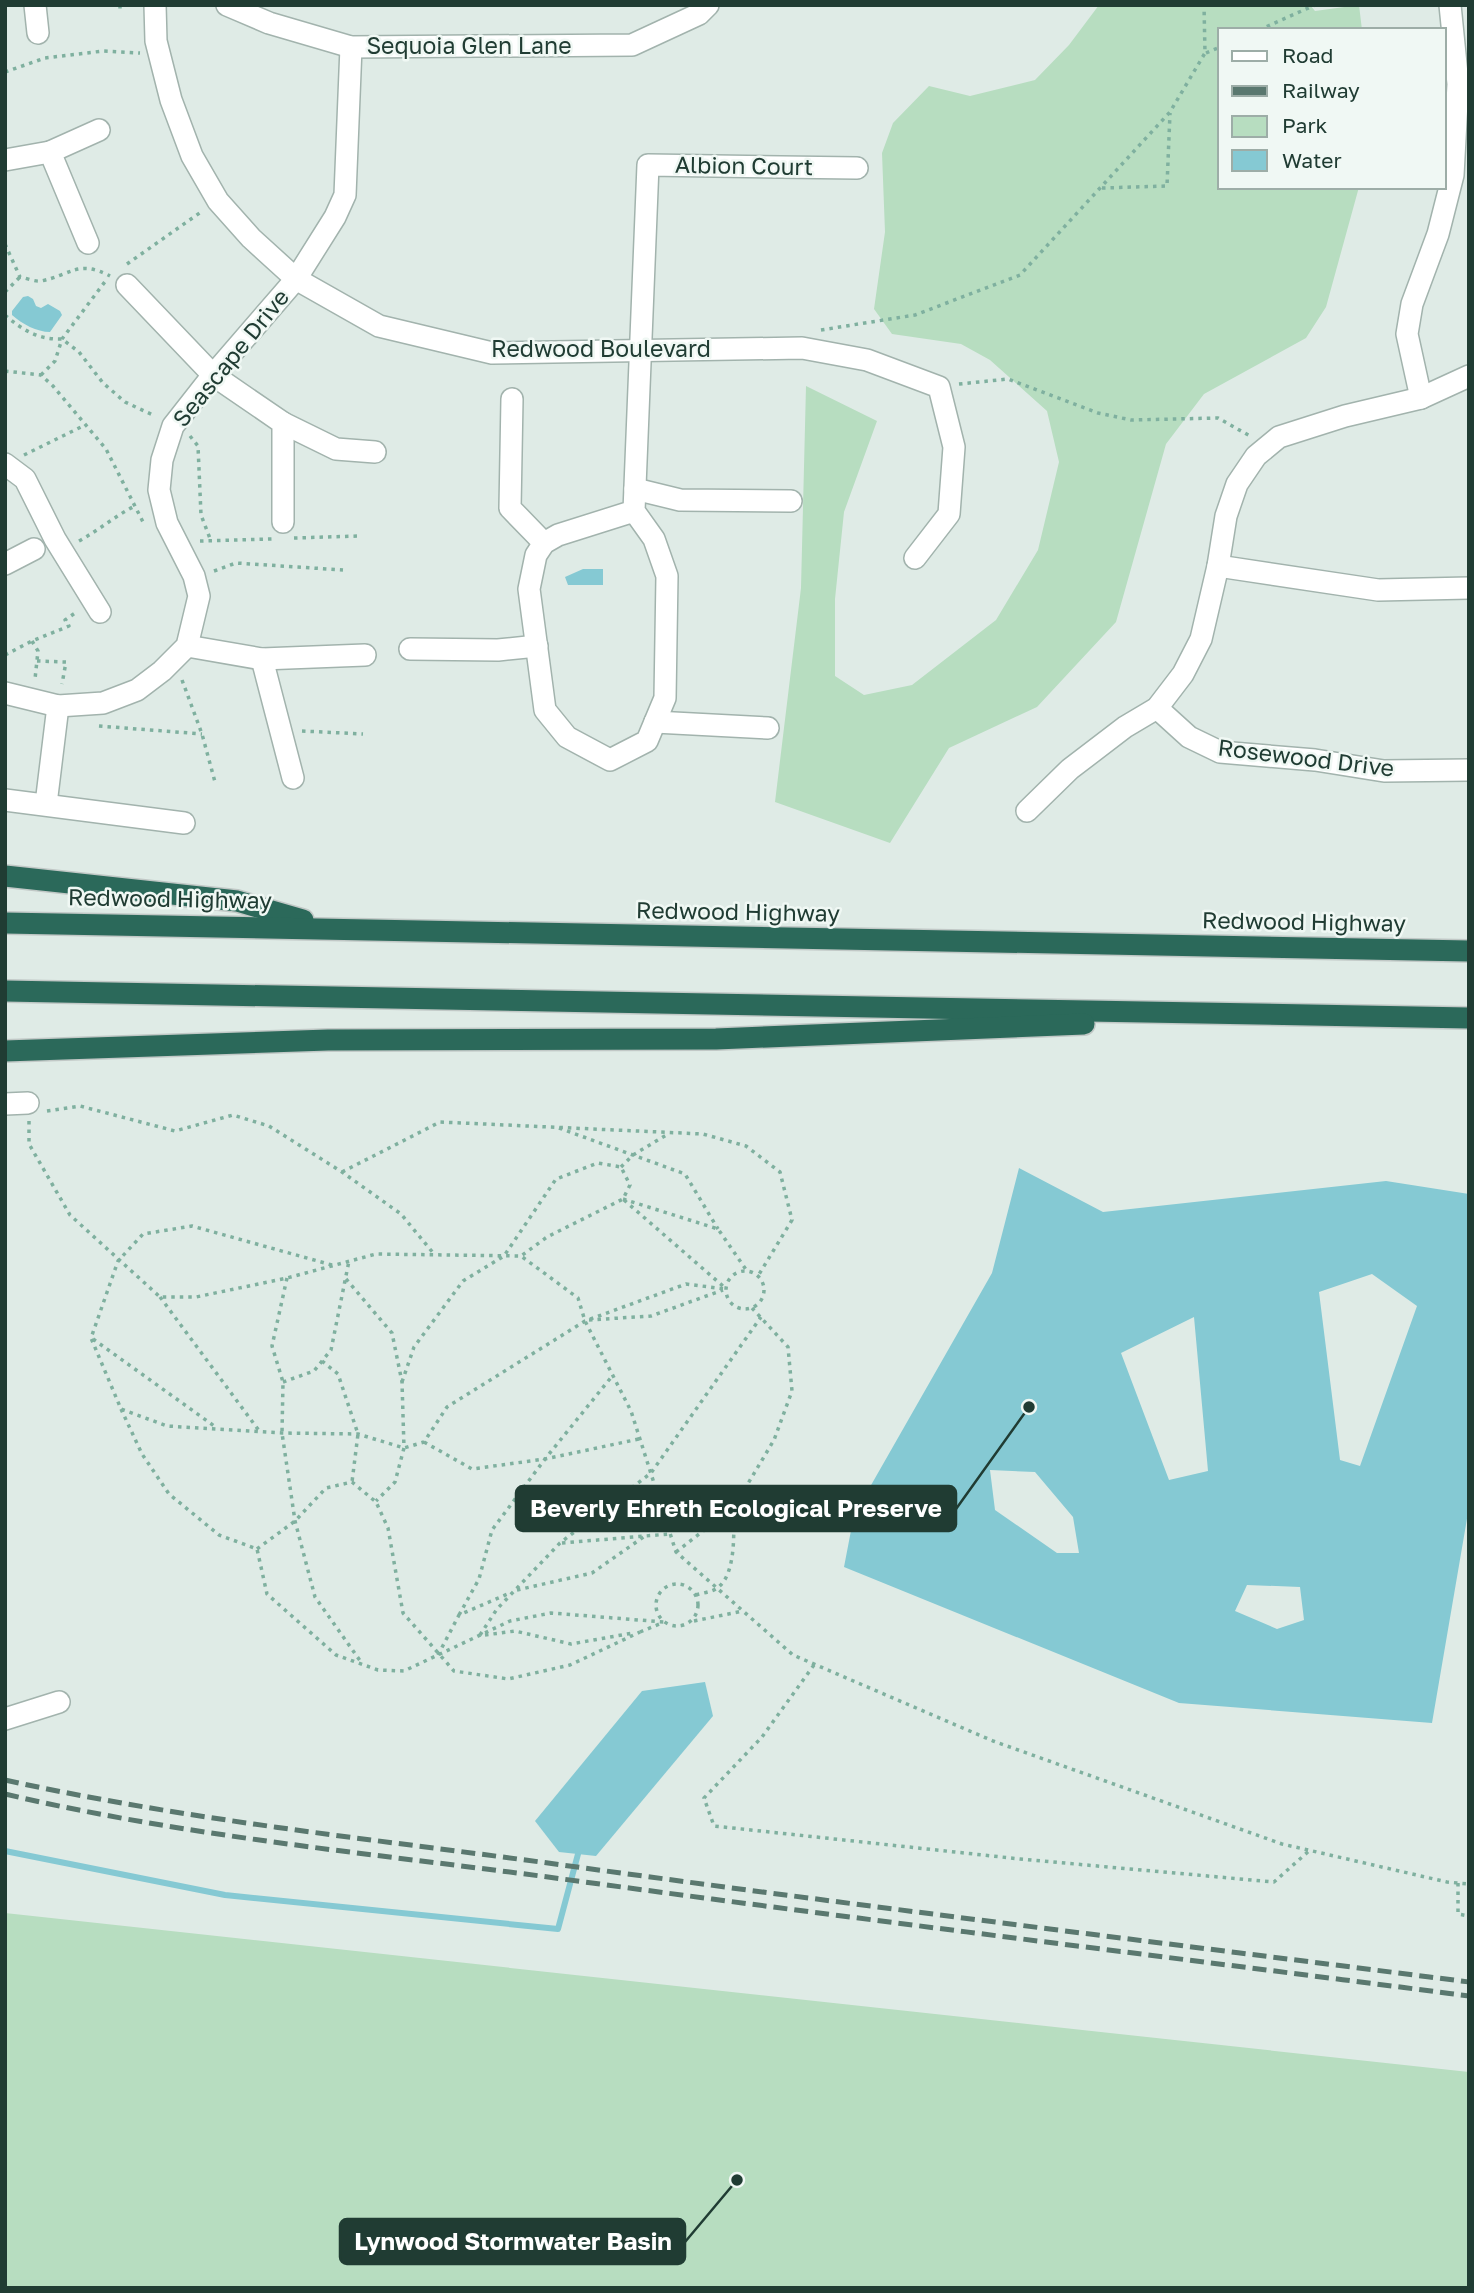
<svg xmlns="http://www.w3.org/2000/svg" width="1474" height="2293" viewBox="0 0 1474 2293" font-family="'Golos Text',sans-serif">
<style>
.green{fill:#b7ddc0}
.water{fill:#85c9d3;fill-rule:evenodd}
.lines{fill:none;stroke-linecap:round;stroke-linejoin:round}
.stream{stroke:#85c9d3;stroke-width:6}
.minor-casing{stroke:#a2b3ad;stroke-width:24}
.highway-casing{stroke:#c1c8c6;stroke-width:24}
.path{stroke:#7fb09f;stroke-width:3.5;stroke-dasharray:3.5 5;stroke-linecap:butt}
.minor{stroke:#fff;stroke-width:21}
.highway{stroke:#2b695a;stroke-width:21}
.rail{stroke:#5a786f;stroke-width:5;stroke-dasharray:14 7;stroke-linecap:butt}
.labels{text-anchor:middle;stroke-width:5;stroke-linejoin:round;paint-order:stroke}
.street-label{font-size:23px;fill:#203c33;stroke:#f0f8f4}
.leader{fill:none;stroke:#203c33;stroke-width:2.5}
.callout-dot{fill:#203c33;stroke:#f0f8f4;stroke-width:2.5}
.callout{fill:#203c33;stroke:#203c33;stroke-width:2.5}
.callout-label{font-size:24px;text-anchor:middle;font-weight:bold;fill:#fff}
</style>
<rect width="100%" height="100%" fill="#dfebe6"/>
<g class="green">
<path d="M1099,5h211l5,6 44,-6 3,25h-142v157h139l-33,120 -20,31 -102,56 -38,50 -50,178 -79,85 -88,41 -59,95 -115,-41 26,-214 5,-202 71,35 -33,91 -9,87v77l29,19 48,-10 84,-65 42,-70 21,-88 -12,-51 -57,-51 -29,-16 -69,-10 -18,-25 11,-77 -3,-79 11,-30 36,-37 41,10 65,-16 34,-35z"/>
<path d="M5,1913l1464,159v216h-1464z"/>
</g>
<g class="water">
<path d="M28,296l5,3 3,7 5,2 7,-4 12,7 2,4 -12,17c-13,0 -28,-8 -38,-17v-4l11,-14z"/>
<path d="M583,569h20v16h-35l-3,-8z"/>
<path d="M1019,1168l84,44 283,-31 83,13v313l-37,216 -253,-20 -335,-136 10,-52 138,-242zM1372,1274l45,32 -57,160 -20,-6 -21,-168zM1194,1317l14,154 -39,9 -48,-127zM990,1470l45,2 38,45 6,36h-22l-62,-43zM1247,1585l53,2 4,33 -27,9 -42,-18z"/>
<path d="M705,1682l8,34 -117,140 -37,-4 -24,-31 107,-130z"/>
</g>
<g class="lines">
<path class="stream" d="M5,1851l220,44 333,34 20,-75"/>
<defs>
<g id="minor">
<path d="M35,5l3,28"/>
<path d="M155,5l1,36 15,59 21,56 26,45 33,37 45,41 83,47 113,27 310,-5 65,12 72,27 15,60 -5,67 -34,44"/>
<path d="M227,5l42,18 82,24 281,-2 67,-31 9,-9"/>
<path d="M50,152l49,-22"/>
<path d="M5,160l45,-8 38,91"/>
<path d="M127,285l86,90 70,48v99"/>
<path d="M1421,398l-14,-64 5,-30 26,-70 15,-59 5,-91 -8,-79"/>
<path d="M512,399l-2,109 34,35"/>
<path d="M283,423l53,26 39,3"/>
<path d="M5,464l20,15 30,60 45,73"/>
<path d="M635,489l45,11 111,1"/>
<path d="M634,511l-76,24 -14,8 -8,12 -7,34 16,121 22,27 43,23 37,-19 18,-43 2,-122 -13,-37 -20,-28 14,-346 209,3"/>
<path d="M5,564l29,-15"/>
<path d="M1218,566l160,24 91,-2"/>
<path d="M187,646l75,13 103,-4"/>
<path d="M410,649l88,1 39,-4"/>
<path d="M262,659l31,119"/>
<path d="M5,693l53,13 45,-3 34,-13 25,-19 25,-25 12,-50 -5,-20 -27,-53 -8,-33 3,-30 11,-34 40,-51 83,-96 39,-62 10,-22 6,-148"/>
<path d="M1157,708l32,29 31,15 95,8 69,11 85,-1"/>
<path d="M655,722l113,6"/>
<path d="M5,800l179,23"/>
<path d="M46,804l12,-98"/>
<path d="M1027,811l43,-42 55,-42 32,-19 26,-34 18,-35 17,-73 8,-50 11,-32 19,-28 23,-19 66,-21 76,-18 48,-22"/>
<path d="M5,1104l23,-1"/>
<path d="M5,1719l54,-17"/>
</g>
<g id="highway">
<path d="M5,876l232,25 66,19"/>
<path d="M5,923l1464,28"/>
<path d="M5,991l1464,27"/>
<path d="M5,1051l323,-11 388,-1 368,-15"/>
</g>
</defs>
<use href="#minor" class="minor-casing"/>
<use href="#highway" class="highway-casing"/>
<g class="path">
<path d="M120,5v6"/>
<path d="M1259,30l56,-25"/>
<path d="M1206,53l14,-6"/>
<path d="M5,72l40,-14 58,-7 37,2"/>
<path d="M1102,188l65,-2 3,-73"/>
<path d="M5,244l15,33c6,1 15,5 21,4 31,-6 36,-22 69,-5"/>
<path d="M127,264l74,-52"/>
<path d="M5,292l15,-15"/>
<path d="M5,315c17,15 34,25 57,24l17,13 24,31 22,19 30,14"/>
<path d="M821,330l94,-15 105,-40 150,-163 35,-59 -1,-48"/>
<path d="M5,371l36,4 12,11 53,63 38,75"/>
<path d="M41,375l14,-14 7,-22 45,-60"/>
<path d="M959,384l49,-5 90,34 33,7 87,-2 32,18"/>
<path d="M190,436l8,10 3,69 10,26"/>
<path d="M24,455l61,-30"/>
<path d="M294,538l65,-2"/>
<path d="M79,541c20,-11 36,-25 56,-35"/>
<path d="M200,541l72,-2"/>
<path d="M214,571l22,-8 107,7"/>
<path d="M32,641l6,10 -3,28"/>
<path d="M5,655l27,-14 37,-15 -4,-6 13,-9"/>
<path d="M37,661l29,1 -4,22"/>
<path d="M182,680l20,54 13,48"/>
<path d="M99,726l103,8"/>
<path d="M302,731l61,3"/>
<path d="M47,1111l33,-5 95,25 58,-16 36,11 73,46 59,42 33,40"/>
<path d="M29,1121v23l41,71 90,82h36l91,-19 89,-24 145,2 57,42 7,23 46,90 45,141 117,103 200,86 289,103 165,38 22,2"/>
<path d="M559,1128l126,46 33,55"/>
<path d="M621,1167l12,-12 35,-21"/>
<path d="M342,1172l98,-50 263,12 43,12 34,26 12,48 -34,56"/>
<path d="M623,1199l95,30 29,42"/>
<path d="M624,1200l100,87"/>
<path d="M332,1265l-140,-39 -49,8 -25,27 -27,77 30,71 46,17 115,7 76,1 46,14 20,-6 23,-35 138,-86 101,-37 39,5"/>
<circle cx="745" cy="1290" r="19"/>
<path d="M287,1278l-15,68 11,36 -1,51 13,88 20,76 46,65"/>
<path d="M346,1279l46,54 10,49 2,66 -9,34 -19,19"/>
<path d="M160,1297l100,135"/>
<path d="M589,1320l62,-4 72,-26"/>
<path d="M93,1339l124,89"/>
<path d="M322,1361l16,13 20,60 -6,48"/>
<path d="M283,1382l31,-11 17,-21 18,-89"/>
<path d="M402,1382l12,-35 49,-66 41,-25 52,-77 42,-16 23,4 9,18 -7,14 -76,38 -26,19"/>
<path d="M121,1409l21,45 27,40 50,41 38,14 10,45 69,61 42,15 26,1 106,-50 41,-8 113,9"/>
<path d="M424,1442l48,27 73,-10 94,-20"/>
<path d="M562,1543l107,-9"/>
<path d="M257,1549l38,-28 31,-33 26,-6 24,20 12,26 15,85 51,58 54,8 62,-14 70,-33"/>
<path d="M676,1552l58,-45 40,-67 18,-49 -4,-44 -36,-39"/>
<circle cx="677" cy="1605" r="21"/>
<path d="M517,1590l75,-17 53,-37"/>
<path d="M696,1595c6,-2 16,-3 21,-7 20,-13 17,-61 16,-81"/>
<path d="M459,1615l20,-36 13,-49 53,-71 68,-84"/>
<path d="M694,1621l49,-10"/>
<path d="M640,1632l22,-9"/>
<path d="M480,1635l17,-26 63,-66 91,-70 110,-156"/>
<path d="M485,1635l30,-4 56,13 62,-11"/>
<path d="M438,1655l21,-40 51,-22"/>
<path d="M814,1665l-52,72 -58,61 10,28 306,33 254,23 36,-32"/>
<path d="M1458,1883v31l11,2"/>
</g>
<use href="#minor" class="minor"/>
<use href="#highway" class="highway"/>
<g class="rail">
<path d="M5,1780c181,40 367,59 550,84 304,42 609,79 914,118"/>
<path d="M5,1794c178,42 362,59 543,83 307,42 614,79 921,119"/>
</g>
</g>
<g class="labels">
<g class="street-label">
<text x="469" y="54">Sequoia Glen Lane</text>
<text transform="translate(744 166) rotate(1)" y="8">Albion Court</text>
<text x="601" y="357">Redwood Boulevard</text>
<text transform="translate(231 358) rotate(-51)" y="8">Seascape Drive</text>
<text transform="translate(1306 758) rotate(7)" y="8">Rosewood Drive</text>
<text transform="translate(170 899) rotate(1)" y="8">Redwood Highway</text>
<text transform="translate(738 912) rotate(1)" y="8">Redwood Highway</text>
<text transform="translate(1304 922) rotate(1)" y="8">Redwood Highway</text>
</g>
</g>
<path class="leader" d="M1029 1407L956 1509M737 2180L685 2242"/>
<g class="callout-dot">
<circle cx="1029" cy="1407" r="7"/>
<circle cx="737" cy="2180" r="7"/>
</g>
<g class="callout">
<rect x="516" y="1486" width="440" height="45" rx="7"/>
<rect x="340" y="2219" width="345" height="45" rx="7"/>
</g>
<g class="callout-label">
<text x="736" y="1517">Beverly Ehreth Ecological Preserve</text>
<text x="513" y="2250">Lynwood Stormwater Basin</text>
</g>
<rect width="1474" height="2293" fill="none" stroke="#203c33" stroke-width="14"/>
<rect x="1218" y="28" width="228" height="161" fill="#f0f8f4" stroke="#9dada7" stroke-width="2"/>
<rect x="1232" y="51" width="35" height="10" fill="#ffffff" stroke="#9dada7" stroke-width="2"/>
<text x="1282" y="63" font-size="21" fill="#203c33">Road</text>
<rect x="1232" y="86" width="35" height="10" fill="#5a786f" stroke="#9dada7" stroke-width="2"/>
<text x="1282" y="98" font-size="21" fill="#203c33">Railway</text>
<rect x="1232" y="116" width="35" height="21" fill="#b7ddc0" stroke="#9dada7" stroke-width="2"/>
<text x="1282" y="133" font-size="21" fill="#203c33">Park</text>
<rect x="1232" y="150" width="35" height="21" fill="#85c9d3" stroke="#9dada7" stroke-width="2"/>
<text x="1282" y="168" font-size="21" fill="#203c33">Water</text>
</svg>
